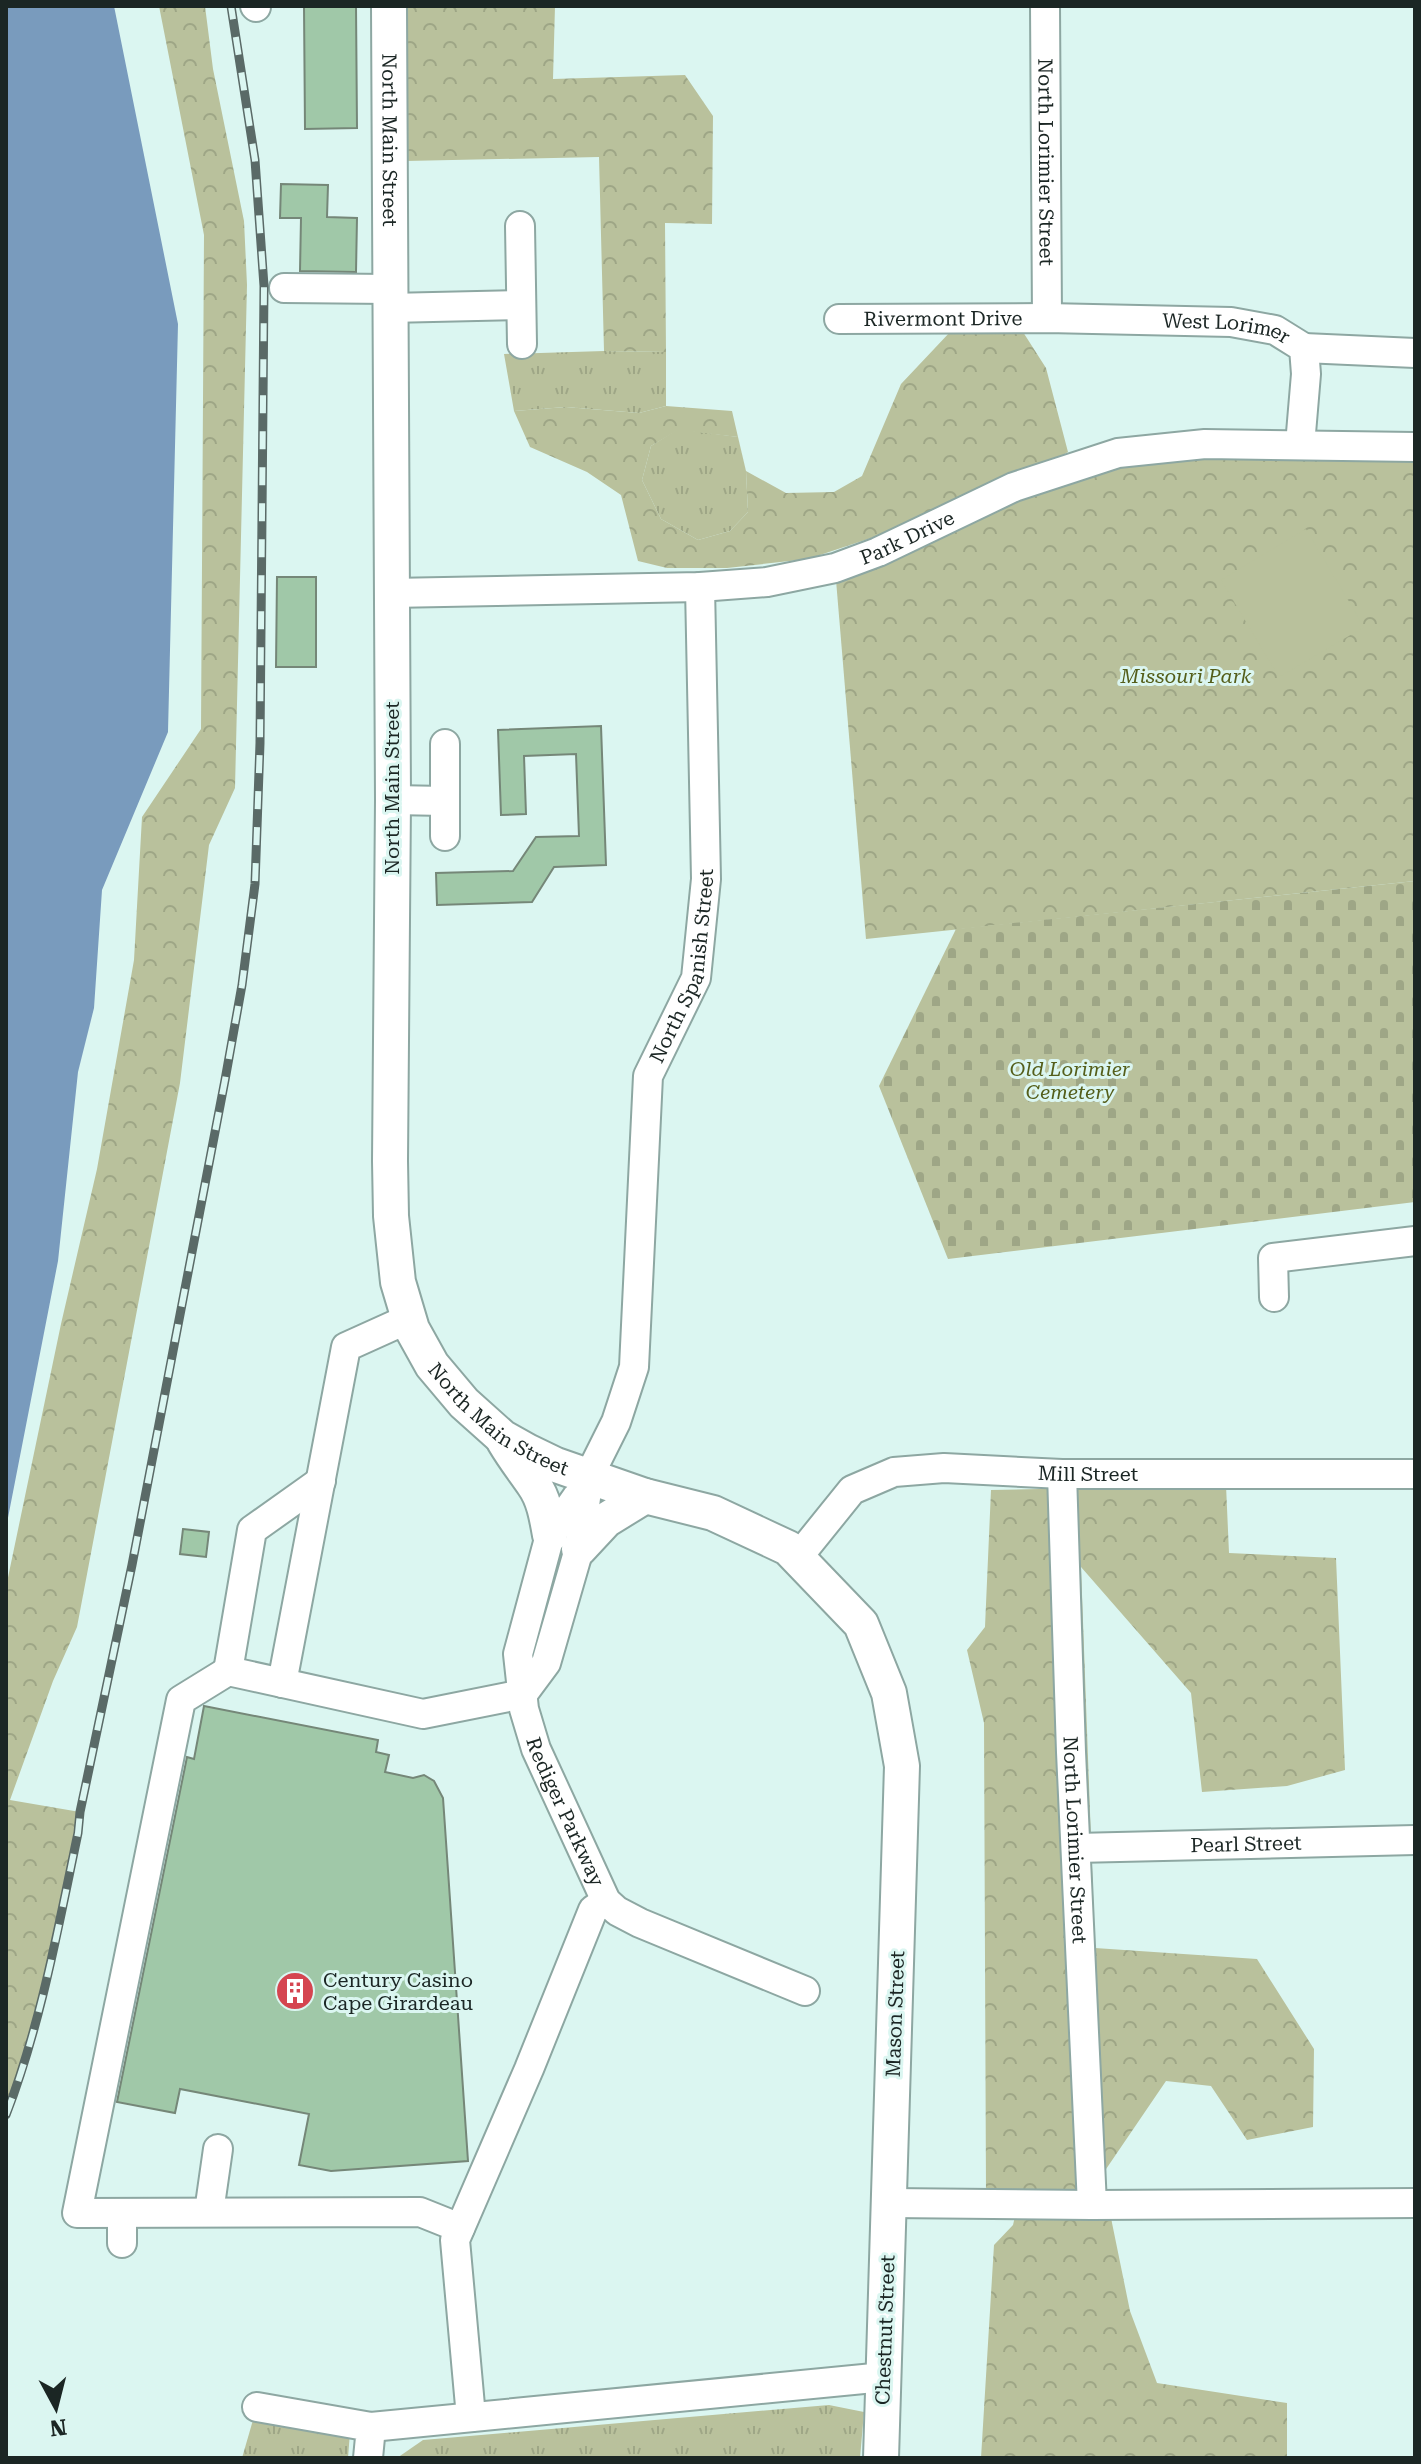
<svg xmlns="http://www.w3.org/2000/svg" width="1421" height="2464" viewBox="0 0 1421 2464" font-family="'Roboto Serif',serif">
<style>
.grass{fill:url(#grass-tufts)}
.forest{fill:url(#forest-crowns)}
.cemetery{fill:url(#cemetery-stones)}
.pitch{fill:#b9c19c}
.water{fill:#799bbd}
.building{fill:#a0c8a8;stroke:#758778;stroke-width:2}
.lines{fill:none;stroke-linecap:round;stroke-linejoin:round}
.minor-casing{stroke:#8da7a2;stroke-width:32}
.major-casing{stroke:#8da7a2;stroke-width:38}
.minor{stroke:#fff;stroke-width:28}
.major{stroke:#fff;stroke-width:34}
.rail-casing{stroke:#5a6a67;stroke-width:9}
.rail{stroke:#dbf6f1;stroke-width:6;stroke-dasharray:18;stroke-linecap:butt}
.labels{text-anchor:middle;stroke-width:6;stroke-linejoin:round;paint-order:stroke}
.street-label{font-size:20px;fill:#1b2624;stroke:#dbf6f1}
.park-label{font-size:20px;font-style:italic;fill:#545e1a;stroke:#dbf6f1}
.poi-label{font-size:20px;fill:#1b2624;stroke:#dbf6f1;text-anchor:start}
</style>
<defs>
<pattern id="grass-tufts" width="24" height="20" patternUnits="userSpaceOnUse" patternTransform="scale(2)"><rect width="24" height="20" fill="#b9c19c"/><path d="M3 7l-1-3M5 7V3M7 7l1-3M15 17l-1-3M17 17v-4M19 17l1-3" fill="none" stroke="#9ea686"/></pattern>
<pattern id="forest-crowns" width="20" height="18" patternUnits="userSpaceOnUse" patternTransform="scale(2)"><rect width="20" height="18" fill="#b9c19c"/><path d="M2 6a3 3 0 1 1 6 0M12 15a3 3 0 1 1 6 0" fill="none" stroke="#9ea686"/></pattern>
<pattern id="cemetery-stones" width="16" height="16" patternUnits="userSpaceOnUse" patternTransform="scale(2)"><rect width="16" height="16" fill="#b9c19c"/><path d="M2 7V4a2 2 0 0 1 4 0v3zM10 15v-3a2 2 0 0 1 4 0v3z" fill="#9ea686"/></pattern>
</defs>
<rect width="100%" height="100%" fill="#dbf6f1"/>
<g class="grass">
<path d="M604,351l62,1v54l-27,7 -73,-6 -52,4 -10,-57z"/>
<path d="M678,429l60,8 8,34 2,41 -18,19 -32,9 -37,-21 -19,-39 9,-34z"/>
<path d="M829,2405l35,7 -4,46h-463l26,-18z"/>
<path d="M253,2420l97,12 -2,26h-106z"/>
</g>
<g class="forest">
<path d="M159,6h46l8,63 31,152 3,64 -12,503 -26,57 -29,238 -103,544 -24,54 -43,119 70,12 -2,21c-20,95 -37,191 -72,282v-528l55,-263 36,-155 37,-209 8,-143 59,-88 3,-494z"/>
<path d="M405,6h150l-2,73 132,-4 28,41 -1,108 -47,-1 1,129 -62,-1 -5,-194 -193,4z"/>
<path d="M962,327l61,5 23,36 22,84 -37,22 -115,49 -108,36 -81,9h-60l-29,-7 -17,-66 -34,-23 -57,-25 -16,-36 52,-4 73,6 27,-7 66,5 6,26 -60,-7 -27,16 -9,34 19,39 37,21 32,-9 18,-19 -2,-41 40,22 48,-1 28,-16 39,-92 50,-53z"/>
<path d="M1415,447v434l-549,58 -31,-371 283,-115z"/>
<path d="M1226,1485l3,68 107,5 9,212 -58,16 -85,6 -11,-99 -110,-126 14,381 162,11 57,90 -1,78 -66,13 -36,-54 -45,-5 -64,94 3,18 -119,-1 -2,-469 -17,-73 18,-23 6,-137z"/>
<path d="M1016,2212l95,6 19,93 27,72 130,20v55h-306l13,-213 19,-20z"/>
</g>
<path class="cemetery" d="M1415,881v321l-467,57 -69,-173 77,-157z"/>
<path class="pitch" d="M1306,529l58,98 -85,50 -58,-97z"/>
<path class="water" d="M6,6h108l64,318 -10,408 -66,158 -8,118 -16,64 -20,189 -52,267z"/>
<g class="building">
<path d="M304,6h52l1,122 -52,1z"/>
<path d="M281,184l47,1 -1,32 30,1 -1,54 -56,-1 1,-53h-21z"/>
<path d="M277,577h39v90h-40z"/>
<path d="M601,726l5,139 -52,2 -22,35 -95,3 -1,-32 77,-2 23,-34 43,-1 -3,-82 -52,2 2,58 -25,1 -3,-85z"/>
<path d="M183,1529l26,3 -3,25 -26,-3z"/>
<path d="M204,1706l174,34 -2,12 13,3 -4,17 28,6 11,-3 10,6 9,17 25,363 -137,10 -32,-6 10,-51 -129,-25 -5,24 -58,-11 70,-345 7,2z"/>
</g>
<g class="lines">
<defs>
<g id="minor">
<path d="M255,6l1,1"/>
<path id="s1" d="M1045,6l2,312"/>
<path d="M520,226l2,118"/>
<path d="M284,288l106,1"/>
<path d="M389,308l132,-3"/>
<path id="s2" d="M839,319l208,-1 184,4 44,8 29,18 2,26 -6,71"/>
<path d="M1304,348l111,5"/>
<path id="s3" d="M391,593l309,-6 67,-5 68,-14 43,-16 136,-65 104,-34 87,-9 210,3"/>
<path d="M393,800l52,1v-57"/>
<path d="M445,836v-35"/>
<path d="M1274,1297l-1,-39 142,-17"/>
<path id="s4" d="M1062,1474l9,278 21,453"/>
<path id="s5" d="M586,1489l-10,9 -26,37 -32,119 6,55 12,40 70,152 11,10 23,12 165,68"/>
<path id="s6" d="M798,1557l54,-67 42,-18 50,-4 118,6h353"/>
<path d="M228,1671l24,-141 69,-49"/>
<path d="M282,1683l64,-336 62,-28"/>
<path id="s7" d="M523,1694l23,-31 33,-114 10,-73 27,-54 18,-55 14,-291 48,-98 10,-99 -6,-292"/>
<path id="s8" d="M1076,1848l339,-8"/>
<path d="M890,2203l202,2 323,-2"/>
<path d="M209,2212l9,-63"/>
<path d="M460,2228l-40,-16 -343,1 104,-513 47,-29 195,43 100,-20"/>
<path d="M122,2243v-30"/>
<path d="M257,2407l114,20 -3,31"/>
<path d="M471,2417l-16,-177 74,-171 64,-159 13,-9"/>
<path d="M371,2427l513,-50"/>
</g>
<g id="major">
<path id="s9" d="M389,6l4,794 -3,361 1,55 7,66 14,47 20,36 32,38 38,34 25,14 29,14 89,31 68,17 75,35 73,76 28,69 13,73 -21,692"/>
<path d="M504,1441c10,17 19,28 30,44 10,14 13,33 16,50"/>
<path d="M579,1549l27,-29 39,-24"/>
</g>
</defs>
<use href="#minor" class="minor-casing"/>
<use href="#major" class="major-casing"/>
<use href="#minor" class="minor"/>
<use href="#major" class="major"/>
<defs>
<path id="rail" d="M6,2115c35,-91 52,-187 72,-282l2,-21 52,-247 93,-485 17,-95 13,-101 5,-141 4,-457 -9,-126 -24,-154"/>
</defs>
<use href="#rail" class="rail-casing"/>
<use href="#rail" class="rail"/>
</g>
<defs>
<symbol id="building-disc" viewBox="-11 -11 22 22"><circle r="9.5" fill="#d54550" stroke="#dbf6f1"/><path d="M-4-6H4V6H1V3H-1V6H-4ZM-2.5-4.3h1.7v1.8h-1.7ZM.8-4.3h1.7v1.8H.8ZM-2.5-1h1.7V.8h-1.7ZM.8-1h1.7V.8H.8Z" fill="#fff"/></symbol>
</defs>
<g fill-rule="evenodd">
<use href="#building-disc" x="273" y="1969" width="44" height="44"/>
</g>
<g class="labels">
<g class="street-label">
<text dy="7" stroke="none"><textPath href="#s9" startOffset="134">North Main Street</textPath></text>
<text dy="7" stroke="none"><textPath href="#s1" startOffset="156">North Lorimier Street</textPath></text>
<text dy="7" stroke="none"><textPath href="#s2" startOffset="104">Rivermont Drive</textPath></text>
<text dy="7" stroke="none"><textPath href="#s2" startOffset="388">West Lorimer</textPath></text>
<text dy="7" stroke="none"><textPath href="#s3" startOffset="524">Park Drive</textPath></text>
<text transform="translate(392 788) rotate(-90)" y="7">North Main Street</text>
<text dy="7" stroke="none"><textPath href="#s7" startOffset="758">North Spanish Street</textPath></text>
<text dy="7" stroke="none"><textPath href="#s9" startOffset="1454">North Main Street</textPath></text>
<text dy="7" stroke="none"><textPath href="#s6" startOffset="326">Mill Street</textPath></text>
<text dy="7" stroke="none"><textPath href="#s5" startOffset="348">Rediger Parkway</textPath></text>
<text dy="7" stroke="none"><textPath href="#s4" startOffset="366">North Lorimier Street</textPath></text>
<text dy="7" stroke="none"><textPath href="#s8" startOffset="170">Pearl Street</textPath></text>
<text transform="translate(895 2014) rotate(-88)" y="7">Mason Street</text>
<text transform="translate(885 2330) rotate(-88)" y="7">Chestnut Street</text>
</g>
<g class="park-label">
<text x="1186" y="683">Missouri Park</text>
<text x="1070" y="1076">Old Lorimier<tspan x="1070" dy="23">Cemetery</tspan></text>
</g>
<g class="poi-label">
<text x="323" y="1987">Century Casino<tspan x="323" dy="23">Cape Girardeau</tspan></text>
</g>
</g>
<rect width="1421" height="2464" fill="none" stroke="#1b2624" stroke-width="16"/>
<g transform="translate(56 2408) rotate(173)" stroke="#dbf6f1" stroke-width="6" paint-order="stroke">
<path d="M0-6L14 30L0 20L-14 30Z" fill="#1b2624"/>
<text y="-12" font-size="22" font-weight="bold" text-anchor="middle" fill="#1b2624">N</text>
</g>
</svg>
